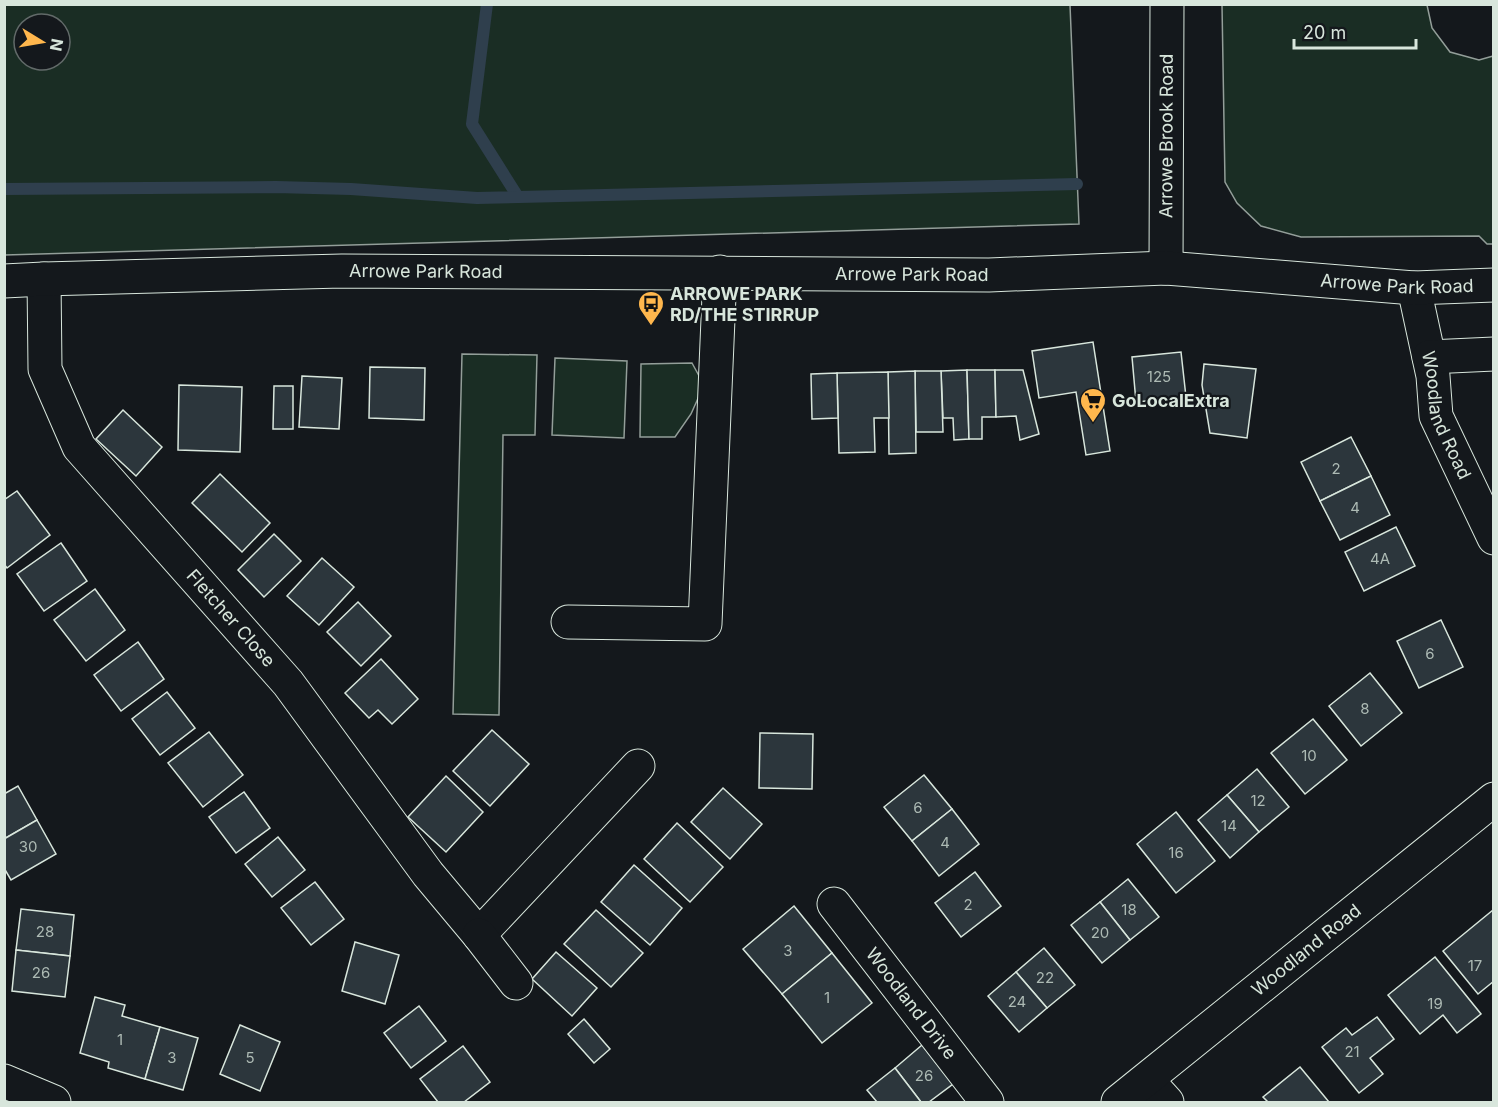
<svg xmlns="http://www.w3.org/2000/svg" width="1498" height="1107" viewBox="0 0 1498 1107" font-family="Inter,sans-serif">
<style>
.green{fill:#1a2d24;stroke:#939e99;stroke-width:1.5;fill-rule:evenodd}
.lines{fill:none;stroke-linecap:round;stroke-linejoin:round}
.stream{stroke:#2f3f4d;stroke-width:12}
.building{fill:#2c363c;stroke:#d8e6dc;stroke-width:1.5}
.minor-casing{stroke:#d8e6dc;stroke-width:35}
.major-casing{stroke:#d8e6dc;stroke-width:35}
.minor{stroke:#14181c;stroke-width:33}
.major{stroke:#14181c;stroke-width:33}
.labels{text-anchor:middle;stroke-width:4.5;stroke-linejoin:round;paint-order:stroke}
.number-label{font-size:15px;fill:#adbab4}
.street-label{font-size:18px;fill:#d8e6dc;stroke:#14181c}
.poi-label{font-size:18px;font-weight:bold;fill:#d8e6dc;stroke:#14181c;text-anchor:start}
</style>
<rect width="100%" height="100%" fill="#14181c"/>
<g class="green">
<path d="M5,4l1065,1 9,219 -1074,31zM24,24h36v36h-36z"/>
<path d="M1222,5h205l5,23 18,24 29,8 14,-4v188h-6l-8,-8 -178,1 -40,-11 -24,-23 -12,-21z"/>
<path d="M462,354l75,1 -2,80h-32l-4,280 -46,-1z"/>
<path d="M555,358l72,3 -3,77 -72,-3z"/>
<path d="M692,363l12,22 -13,29 -16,23h-35l1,-73z"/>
</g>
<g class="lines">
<g class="stream">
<path d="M487,4l-15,120 46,73"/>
<path d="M4,189l272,-2 75,2 126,9 600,-14"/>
</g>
</g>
<g class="building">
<path d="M1093,342l17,109 -24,4 -10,-63 -37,6 -7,-47z"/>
<path d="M1181,352l5,45 -50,5 -4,-45z"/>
<path d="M1204,364l52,5 -9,69 -37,-5 -8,-48z"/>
<path d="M370,367l55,1 -1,52 -55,-2z"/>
<path d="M967,370l2,69 -15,1 -1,-22h-10l-2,-47z"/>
<path d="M967,370h28l1,47h-14v22h-13z"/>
<path d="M995,370h28l16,64 -19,6 -4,-24 -20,1z"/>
<path d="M915,371h26l2,61h-27z"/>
<path d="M915,371l1,82 -27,1 -1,-82z"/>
<path d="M888,372l1,46h-15l1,34 -36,1 -2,-80z"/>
<path d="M837,373l1,45 -26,1 -1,-45z"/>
<path d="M302,376l40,2 -3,51 -40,-2z"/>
<path d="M179,385l63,2 -2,65 -62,-2z"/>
<path d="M274,386h19v43h-20z"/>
<path d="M123,410l39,37 -26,29 -40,-37z"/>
<path d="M1351,437l20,39 -51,25 -19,-39z"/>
<path d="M220,474l50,49 -28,29 -50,-49z"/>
<path d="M1371,476l19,39 -50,25 -20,-39z"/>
<path d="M17,491l33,44 -43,33 -3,-4v-64z"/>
<path d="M1396,527l19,39 -51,25 -19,-39z"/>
<path d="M274,534l27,27 -37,36 -26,-27z"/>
<path d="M61,543l26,38 -43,30 -27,-37z"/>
<path d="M322,558l32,29 -35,38 -32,-29z"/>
<path d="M95,589l30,41 -39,31 -32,-41z"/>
<path d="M358,602l33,34 -30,30 -34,-34z"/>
<path d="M1441,620l22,47 -44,21 -22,-47z"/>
<path d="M138,642l26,37 -43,32 -27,-36z"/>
<path d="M381,659l37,40 -26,25 -14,-14 -9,8 -24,-25z"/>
<path d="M1370,673l32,40 -41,33 -32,-40z"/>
<path d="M167,692l28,36 -35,27 -28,-36z"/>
<path d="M1313,719l34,41 -42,34 -34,-41z"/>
<path d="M492,730l37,34 -39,42 -37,-35z"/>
<path d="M209,732l34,43 -40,32 -35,-44z"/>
<path d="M760,733l53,1 -1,55 -53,-1z"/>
<path d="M1257,769l32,38 -30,25 -32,-37z"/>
<path d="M924,775l28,34 -40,32 -28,-34z"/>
<path d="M446,776l37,36 -37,40 -38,-35z"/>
<path d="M18,786l19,34 -33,19v-45z"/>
<path d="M723,788l39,36 -32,35 -39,-37z"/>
<path d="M244,792l26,36 -34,25 -27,-36z"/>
<path d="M1227,795l32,37 -29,26 -32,-38z"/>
<path d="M952,809l27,35 -40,32 -27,-35z"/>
<path d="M1176,812l39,49 -39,32 -39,-49z"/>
<path d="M37,820l19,34 -45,26 -7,-12v-29z"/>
<path d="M677,823l46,44 -33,35 -46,-43z"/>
<path d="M278,837l27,33 -33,27 -27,-33z"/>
<path d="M634,865l48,43 -32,37 -49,-43z"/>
<path d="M975,872l26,34 -40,31 -26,-34z"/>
<path d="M1128,879l31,38 -29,23 -30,-38z"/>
<path d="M315,882l29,37 -33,26 -30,-37z"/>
<path d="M1100,902l30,38 -28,23 -31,-38z"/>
<path d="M794,906l38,47 -50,41 -39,-45z"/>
<path d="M21,909l53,6 -4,41 -54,-6z"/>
<path d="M596,910l47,43 -32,34 -47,-43z"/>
<path d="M1493,910l1,71 -16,13 -35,-43z"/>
<path d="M355,942l44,13 -14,49 -43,-13z"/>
<path d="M1044,948l31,37 -28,23 -31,-36z"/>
<path d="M16,950l54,6 -5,41 -53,-6z"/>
<path d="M556,952l41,36 -25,28 -40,-37z"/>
<path d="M832,953l40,50 -50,40 -40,-49z"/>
<path d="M1435,957l46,57 -24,19 -14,-18 -23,19 -32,-39z"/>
<path d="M1016,972l31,36 -28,24 -31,-36z"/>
<path d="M95,997l30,8 -3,11 38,11 -15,52 -37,-11 1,-6 -29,-9z"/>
<path d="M419,1006l27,35 -35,27 -27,-35z"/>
<path d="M1377,1017l17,22 -24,19 13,16 -24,19 -37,-46 24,-19 6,7z"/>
<path d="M584,1019l26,30 -16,14 -26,-29z"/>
<path d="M240,1025l40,17 -20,49 -40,-17z"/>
<path d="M160,1027l38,11 -15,52 -38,-11z"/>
<path d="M922,1045l31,39 -24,18h-8l-26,-34z"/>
<path d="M463,1046l27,36 -26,20h-26l-18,-23z"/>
<path d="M1300,1067l29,35h-61l-5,-5z"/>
<path d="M895,1068l26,34h-44l-10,-12z"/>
</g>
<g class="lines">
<defs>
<g id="minor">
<path id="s1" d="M1166,268l1,-264"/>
<path id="s2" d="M44,279l1,90 34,78 209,236 140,191 51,61 159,-169"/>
<path id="s3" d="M1414,288l19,88 3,40 58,122"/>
<path d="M1429,357l65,-3"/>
<path d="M568,622l137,2 15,-352"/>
<path id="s4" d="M834,904l153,198"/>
<path d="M479,935l37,48"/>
<path d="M1147,1080l20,22"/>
<path d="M4,1081l50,21"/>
<path id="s5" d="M1118,1102l376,-303"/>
</g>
<g id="major">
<path id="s6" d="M4,281l40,-2 298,-8 647,4 177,-7 248,20 80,-3"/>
</g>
</defs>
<use href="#minor" class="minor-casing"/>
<use href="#major" class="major-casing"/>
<use href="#minor" class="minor"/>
<use href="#major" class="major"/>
</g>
<defs>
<symbol id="bus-pin" viewBox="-11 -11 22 30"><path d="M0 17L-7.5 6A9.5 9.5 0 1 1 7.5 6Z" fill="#ffb74d" stroke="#14181c"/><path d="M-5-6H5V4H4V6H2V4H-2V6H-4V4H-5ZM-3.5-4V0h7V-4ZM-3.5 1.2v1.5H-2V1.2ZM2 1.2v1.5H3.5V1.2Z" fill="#111"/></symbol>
<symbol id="supermarket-pin" viewBox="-11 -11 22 30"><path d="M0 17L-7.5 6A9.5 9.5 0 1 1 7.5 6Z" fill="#ffb74d" stroke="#14181c"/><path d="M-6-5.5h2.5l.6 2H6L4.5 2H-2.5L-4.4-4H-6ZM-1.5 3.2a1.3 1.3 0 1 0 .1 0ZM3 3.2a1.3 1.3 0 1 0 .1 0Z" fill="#111"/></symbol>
</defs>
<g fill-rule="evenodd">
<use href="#bus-pin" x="636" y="289" width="30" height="40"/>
<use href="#supermarket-pin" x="1078" y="386" width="30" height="40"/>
</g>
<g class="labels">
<g class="number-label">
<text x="1159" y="382">125</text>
<text x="1336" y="474">2</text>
<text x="1355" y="513">4</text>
<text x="1380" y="564">4A</text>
<text x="1430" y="659">6</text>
<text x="1365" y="714">8</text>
<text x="1309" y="761">10</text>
<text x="1258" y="806">12</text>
<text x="918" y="813">6</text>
<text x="1229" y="831">14</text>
<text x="945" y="848">4</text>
<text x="28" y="852">30</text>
<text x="1176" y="858">16</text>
<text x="968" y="910">2</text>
<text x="1129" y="915">18</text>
<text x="45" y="937">28</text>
<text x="1100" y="938">20</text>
<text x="788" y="956">3</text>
<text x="1475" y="971">17</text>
<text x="41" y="978">26</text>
<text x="1045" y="983">22</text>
<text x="827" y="1003">1</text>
<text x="1017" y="1007">24</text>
<text x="1435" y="1009">19</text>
<text x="120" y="1045">1</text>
<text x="1352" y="1057">21</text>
<text x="172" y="1063">3</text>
<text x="250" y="1063">5</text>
<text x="924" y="1081">26</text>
</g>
<g class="street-label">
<text dy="6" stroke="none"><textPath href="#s1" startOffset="132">Arrowe Brook Road</textPath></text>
<text dy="6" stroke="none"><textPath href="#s6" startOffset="422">Arrowe Park Road</textPath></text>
<text dy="6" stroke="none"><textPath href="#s6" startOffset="908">Arrowe Park Road</textPath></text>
<text dy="6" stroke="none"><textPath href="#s6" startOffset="1394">Arrowe Park Road</textPath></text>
<text dy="6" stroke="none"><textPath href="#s3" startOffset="132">Woodland Road</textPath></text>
<text dy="6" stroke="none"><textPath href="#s2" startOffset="404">Fletcher Close</textPath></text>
<text dy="6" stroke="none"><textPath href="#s5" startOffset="242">Woodland Road</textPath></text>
<text dy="6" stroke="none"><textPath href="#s4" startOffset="126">Woodland Drive</textPath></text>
</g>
<g class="poi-label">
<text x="670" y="300">ARROWE PARK<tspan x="670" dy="21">RD/THE STIRRUP</tspan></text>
<text x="1112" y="407">GoLocalExtra</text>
</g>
</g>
<rect width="1498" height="1107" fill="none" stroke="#d8e6dc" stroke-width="12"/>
<g transform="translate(42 42) rotate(101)"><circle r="28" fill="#14181c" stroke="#626a69" stroke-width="1.5"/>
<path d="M0-4.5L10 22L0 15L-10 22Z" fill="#ffb74d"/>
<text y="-9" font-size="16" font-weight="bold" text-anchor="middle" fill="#d8e6dc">N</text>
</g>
<path d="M1294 39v9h122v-9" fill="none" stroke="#d8e6dc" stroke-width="3"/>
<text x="1303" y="39" font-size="18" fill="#d8e6dc" stroke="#14181c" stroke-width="4.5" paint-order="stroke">20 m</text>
</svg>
